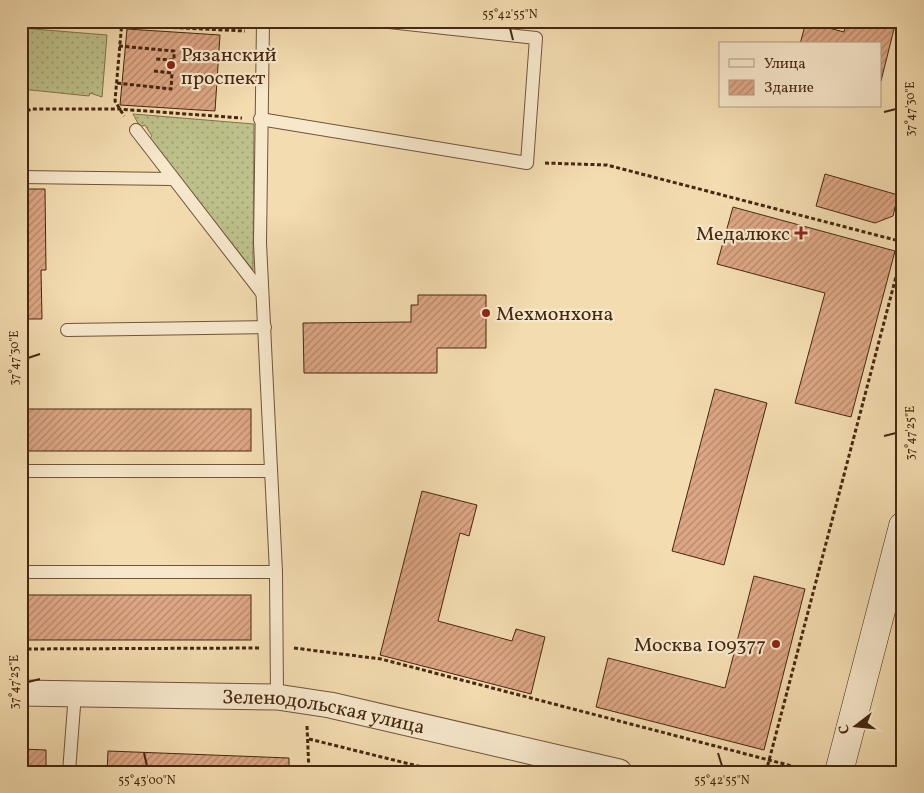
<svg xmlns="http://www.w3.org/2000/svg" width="924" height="793" viewBox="0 0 924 793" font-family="Vollkorn,serif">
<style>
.grass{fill:url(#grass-dots);stroke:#82744d}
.building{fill:url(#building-hatch);stroke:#462710}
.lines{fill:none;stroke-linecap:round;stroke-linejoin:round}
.lane-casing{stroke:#715438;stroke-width:14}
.street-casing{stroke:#715438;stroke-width:27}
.secondary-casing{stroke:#462710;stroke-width:29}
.path{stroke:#462710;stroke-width:3;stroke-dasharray:4 2.5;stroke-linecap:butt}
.lane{stroke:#f7e8cc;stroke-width:12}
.street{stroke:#f7e8cc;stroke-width:25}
.secondary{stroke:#f7e8cc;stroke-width:28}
.ticks{fill:none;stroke:#462710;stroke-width:2}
.poi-dot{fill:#8f2418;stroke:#f7e8cc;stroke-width:2}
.labels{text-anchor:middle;stroke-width:4.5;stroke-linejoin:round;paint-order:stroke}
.poi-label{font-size:20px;fill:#462710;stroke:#f7e8cc;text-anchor:start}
.street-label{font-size:20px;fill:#462710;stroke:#f7e8cc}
.neatline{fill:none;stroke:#462710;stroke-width:2}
.ticks-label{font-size:12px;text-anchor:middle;fill:#462710}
</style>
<defs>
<pattern id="grass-dots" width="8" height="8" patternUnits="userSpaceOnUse" patternTransform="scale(1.25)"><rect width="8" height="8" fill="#bdc08a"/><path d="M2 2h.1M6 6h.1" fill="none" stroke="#9b9c6f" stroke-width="1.8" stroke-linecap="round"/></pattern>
<pattern id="building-hatch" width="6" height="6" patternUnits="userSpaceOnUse" patternTransform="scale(1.25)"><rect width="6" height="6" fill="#dda684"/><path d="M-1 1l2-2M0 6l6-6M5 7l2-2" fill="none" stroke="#b5876b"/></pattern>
</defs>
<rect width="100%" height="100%" fill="#f3dcb0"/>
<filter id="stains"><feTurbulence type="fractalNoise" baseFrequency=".004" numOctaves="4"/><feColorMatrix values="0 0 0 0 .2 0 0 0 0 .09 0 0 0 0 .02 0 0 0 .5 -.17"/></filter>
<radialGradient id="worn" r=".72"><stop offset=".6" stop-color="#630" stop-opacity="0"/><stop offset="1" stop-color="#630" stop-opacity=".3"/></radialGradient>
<g class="grass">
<path d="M21,28l86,7 -5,62 -12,-4 -1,3 -68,-7z"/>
<path d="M133,114l121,10 -1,146 -104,-131 3,-3 -7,-11 -5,2z"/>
</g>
<g class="building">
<path d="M847,21h49l-15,60 -1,-37h-80l6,-22 38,10z"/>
<path d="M127,29l93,6 -5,76 -95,-6z"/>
<path d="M825,174l73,21 -5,21 -18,7 -59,-17z"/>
<path d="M21,189h24l1,81h-5l1,49h-21z"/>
<path d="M733,207l162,44 -44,166 -56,-14 30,-110 -108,-29z"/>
<path d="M418,295h68v53h-49v25h-133l-1,-50 108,-1v-17h7z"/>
<path d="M715,389l52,14 -43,162 -52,-14z"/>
<rect x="21" y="409" width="230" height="42"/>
<path d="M422,491l55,14 -8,31 -9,-3 -22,88 74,20 4,-12 29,8 -14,57 -151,-39z"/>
<path d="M754,576l51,13 -41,161 -168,-43 12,-49 117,30z"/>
<rect x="21" y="595" width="230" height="45"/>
<path d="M21,749l25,1v22h-25z"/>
<path d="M108,751l181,7v14h-182z"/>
</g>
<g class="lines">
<defs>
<g id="lane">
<path d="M263,21l-3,222 16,329 1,125"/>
<path d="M260,119l267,44 9,-125 -156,-17"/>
<path d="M136,130l126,163"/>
<path d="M21,177l151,2"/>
<path d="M67,330l198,-3"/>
<path d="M21,471h250"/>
<path d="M21,572h255"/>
<path d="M69,772l6,-79"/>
</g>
<g id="street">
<path id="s1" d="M21,693l256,4 53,8 289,67"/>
</g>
<path id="secondary" d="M839,772l64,-246"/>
</defs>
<use href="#lane" class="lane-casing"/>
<use href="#street" class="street-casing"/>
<use href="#secondary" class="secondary-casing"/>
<g class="path">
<path d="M122,21l-7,80 9,15"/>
<path d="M121,25l124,6"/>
<path d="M119,46l55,5v9l-18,-1"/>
<path d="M117,83l54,6 1,-16 -18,-2"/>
<path d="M21,114l10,-5h87l124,9"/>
<path d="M545,163l62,2 296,77"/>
<path d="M294,648l87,11 434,113"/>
<path d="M21,649l239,-1"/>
<path d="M307,726l2,46"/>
<path d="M309,739l133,33"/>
<path d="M766,772l137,-522"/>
</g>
<use href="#lane" class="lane"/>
<use href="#street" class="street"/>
<use href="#secondary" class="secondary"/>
</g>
<path class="ticks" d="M510,28l3,12M884,112l12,-3M28,358l12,-4M884,436l12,-3M28,682l12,-3M144,753l3,13M718,753l4,13"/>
<g class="poi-dot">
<circle cx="171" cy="65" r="5"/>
<path d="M798.5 225.5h5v5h5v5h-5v5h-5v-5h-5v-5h5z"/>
<circle cx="486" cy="313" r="5"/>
<circle cx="776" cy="644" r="5"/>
</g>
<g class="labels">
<g class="poi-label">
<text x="181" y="61">Рязанский<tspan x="181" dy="23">проспект</tspan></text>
<text x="790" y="240" text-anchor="end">Медалюкс</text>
<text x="496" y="320">Мехмонхона</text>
<text x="766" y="651" text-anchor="end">Москва 109377</text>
</g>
<g class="street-label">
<text dy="7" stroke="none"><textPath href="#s1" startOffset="304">Зеленодольская улица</textPath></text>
</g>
</g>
<rect width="924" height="793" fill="none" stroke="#f3dcb0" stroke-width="55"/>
<rect x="719" y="42" width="162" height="65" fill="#f7e8cc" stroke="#b09b81"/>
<rect x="729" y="59" width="25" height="8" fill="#f7e8cc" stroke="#b09b81"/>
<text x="764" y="68" font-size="15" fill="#462710">Улица</text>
<rect x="729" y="80" width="25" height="15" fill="url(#building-hatch)" stroke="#b09b81"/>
<text x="764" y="92" font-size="15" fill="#462710">Здание</text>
<g transform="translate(856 726) rotate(254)" stroke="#f7e8cc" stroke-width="4" paint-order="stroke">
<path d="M0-4L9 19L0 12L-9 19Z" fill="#462710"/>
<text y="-8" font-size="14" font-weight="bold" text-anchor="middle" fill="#462710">С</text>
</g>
<rect x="28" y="28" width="868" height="738" class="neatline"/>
<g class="ticks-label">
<text x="510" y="18">55°42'55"N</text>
<text transform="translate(910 109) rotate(-90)" y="4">37°47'30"E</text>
<text transform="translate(14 358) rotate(-90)" y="4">37°47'30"E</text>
<text transform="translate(910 433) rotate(-90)" y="4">37°47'25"E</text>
<text transform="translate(14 682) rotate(-90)" y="4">37°47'25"E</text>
<text x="147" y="784">55°43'00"N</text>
<text x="722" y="784">55°42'55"N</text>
</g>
<rect width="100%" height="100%" filter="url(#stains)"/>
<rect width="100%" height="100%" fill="url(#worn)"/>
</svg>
